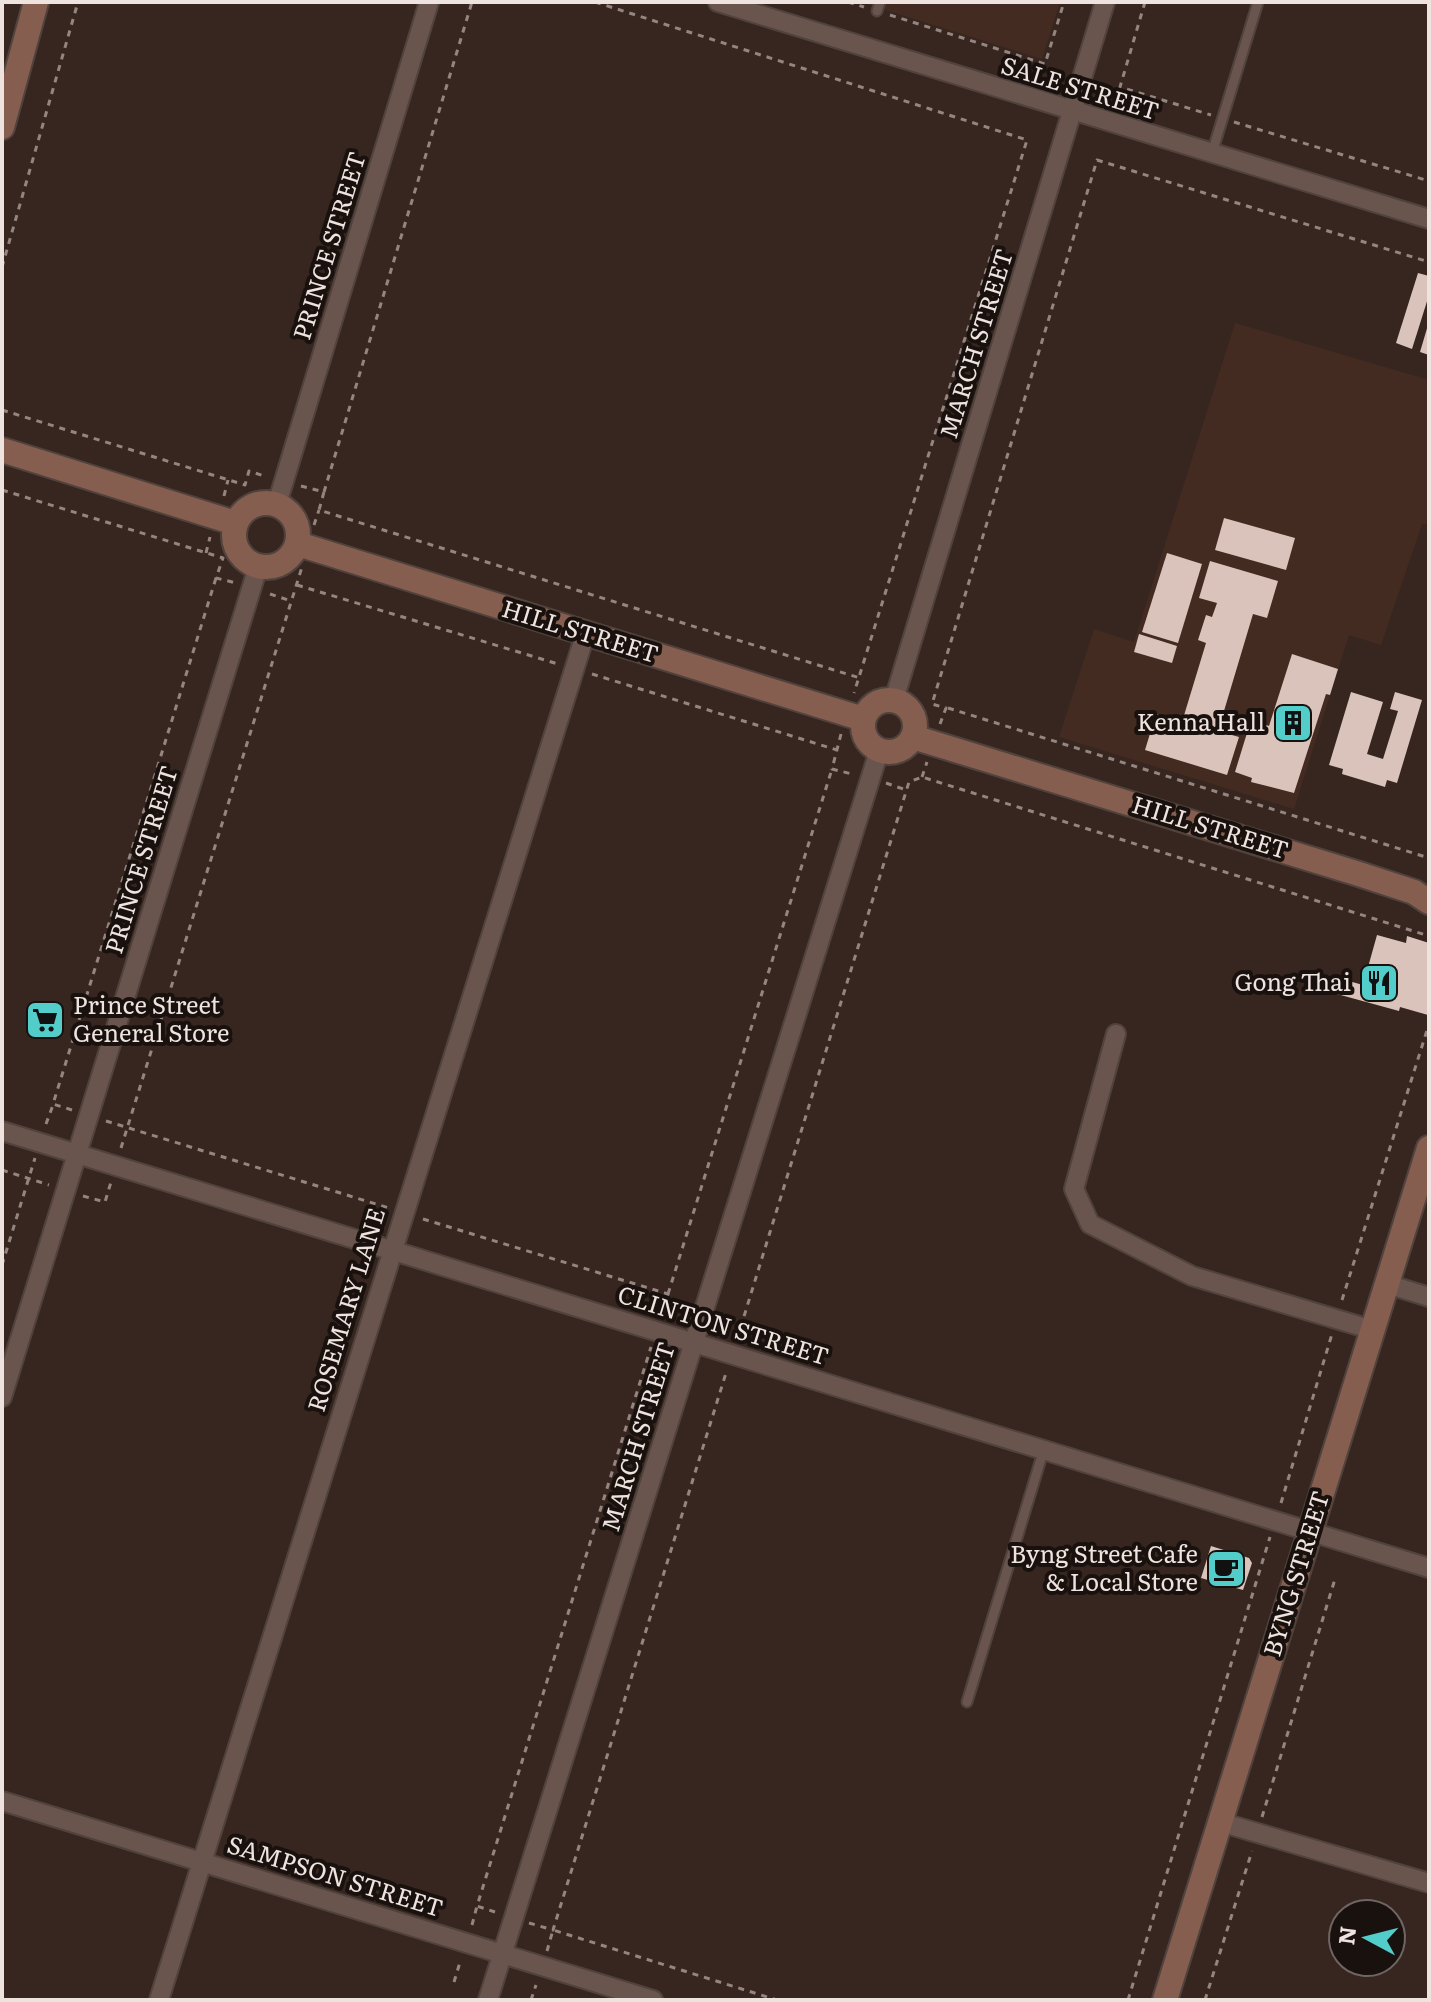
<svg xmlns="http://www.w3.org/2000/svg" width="1431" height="2002" viewBox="0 0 1431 2002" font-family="Literata,serif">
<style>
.built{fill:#432b22}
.building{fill:#dac3ba}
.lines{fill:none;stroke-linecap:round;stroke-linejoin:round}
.lane-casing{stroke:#50423c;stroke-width:13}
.street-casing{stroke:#50423c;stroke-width:22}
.secondary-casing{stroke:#50423c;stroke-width:28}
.path{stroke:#948580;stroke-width:3;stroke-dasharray:6 6;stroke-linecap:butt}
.lane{stroke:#69554e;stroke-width:9}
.street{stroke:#69554e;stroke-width:18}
.secondary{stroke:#855e4f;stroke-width:24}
.labels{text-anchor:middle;stroke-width:8;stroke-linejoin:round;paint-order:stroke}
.street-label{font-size:24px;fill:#efe3df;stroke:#19110e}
.poi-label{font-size:24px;fill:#efe3df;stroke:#19110e;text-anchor:end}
</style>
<rect width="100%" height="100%" fill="#37261f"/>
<g class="built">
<path d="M860,2h200l-18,57z"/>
<path d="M1235,323l194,57v145l-7,-1 -41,121 -32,-10 -55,174 -235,-72 35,-108 40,13z"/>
</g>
<g class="building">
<path d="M1418,273l11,3v19l-17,54 -16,-6z"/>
<path d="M1428,325h1v30l-9,-3z"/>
<path d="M1224,518l71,20 -9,32 -71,-20z"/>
<path d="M1167,553l35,11 -24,79 -36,-11z"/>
<path d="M1210,561l68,20 -11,37 -14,-4 -35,117 21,6 -12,38 -82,-25 11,-36 26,8 24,-79 -8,-3 8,-25 6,2 5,-14 -18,-5z"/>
<path d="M1139,634l38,12 -5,17 -38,-11z"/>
<path d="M1292,654l46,15 -8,26 -4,-1 -32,99 -43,-11 1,-4 -17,-6 16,-52 18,6z"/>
<path d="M1351,692l32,10 -16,52 16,5 15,-48 -8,-2 5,-17 27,8 -25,83 -10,-3 -2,7 -43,-13 1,-5 -14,-4z"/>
<path d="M1377,935l29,8 1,-7 22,7 -1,72 -28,-8 -1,4 -73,-20 5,-15 32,9z"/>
<path d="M1211,1546l38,12 3,5 -9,27 -42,-12z"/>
</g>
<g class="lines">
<defs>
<g id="lane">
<path d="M877,11l3,-9"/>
<path d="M1212,153l46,-151"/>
<path d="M967,1702l77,-253"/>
</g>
<g id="street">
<path d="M718,2l711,217"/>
<path d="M277,504l152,-502"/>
<path d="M894,700l211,-698"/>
<path d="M1116,1034l-42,155 16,35 102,52 181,54"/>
<path d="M2,1131l1427,437"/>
<path d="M1387,1284l42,13"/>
<path d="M2,1397l256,-830"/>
<path d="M2,1801l651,199"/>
<path d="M1220,1822l209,61"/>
<path d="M159,2000l426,-1365"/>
<path d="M488,2000l391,-1249"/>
</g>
<g id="secondary">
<path d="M2,127l34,-125"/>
<path d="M2,450l233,73"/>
<circle cx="266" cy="535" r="32"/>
<path d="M298,544l565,175"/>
<circle cx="889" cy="726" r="26"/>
<path d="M913,737l446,137 55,18 15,10"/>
<path d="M1165,2000l264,-852"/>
</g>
</defs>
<use href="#lane" class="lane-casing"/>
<use href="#street" class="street-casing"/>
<use href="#secondary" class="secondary-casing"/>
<g class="path">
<path d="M595,2l432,138 -173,553"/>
<path d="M848,2l16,5"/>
<path d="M1145,2l-25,85 91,28"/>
<path d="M890,15l155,49 19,-62"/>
<path d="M1234,122l195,59"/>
<path d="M2,267l76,-265"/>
<path d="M2,410l243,75 4,-14 18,6"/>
<path d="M301,486l23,6 -5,18 544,169"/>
<path d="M2,490l221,68 -7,20 20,5"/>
<path d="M324,492l148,-490"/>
<path d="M224,496l4,-16"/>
<path d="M314,525l5,-15"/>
<path d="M206,553l4,-16"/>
<path d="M297,585l261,79"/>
<path d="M270,594l21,7"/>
<path d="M592,674l245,76"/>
<path d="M948,708l481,150"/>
<path d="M940,724l6,-16 -14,-4 165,-544 332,102"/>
<path d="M841,734l-9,35 20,5"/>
<path d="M922,777l5,-15"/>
<path d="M886,783l20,7"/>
<path d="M72,1110l-19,-6 163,-526"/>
<path d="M106,1121l283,87"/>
<path d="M46,1124l7,-19"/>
<path d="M121,1148l181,-581"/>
<path d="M2,1170l47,15"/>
<path d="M83,1196l22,6 6,-20"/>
<path d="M423,1219l245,75 -6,19"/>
<path d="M2,1265l33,-107"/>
<path d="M668,1294l164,-525"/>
<path d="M1342,1300l87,-276"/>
<path d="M737,1339l172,-557 13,-5 507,159"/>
<path d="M1281,1503l51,-169"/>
<path d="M1262,1817l73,-238"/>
<path d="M495,1912l-18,-6 174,-559"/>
<path d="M529,1923l24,7 173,-557"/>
<path d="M472,1925l5,-19"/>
<path d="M547,1951l6,-21 224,70"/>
<path d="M454,1982l7,-23"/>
<path d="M531,2000l5,-15"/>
<path d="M1128,2000l142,-463"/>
<path d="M1205,2000l47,-149"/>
</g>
<use href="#lane" class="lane"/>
<use href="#street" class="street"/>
<use href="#secondary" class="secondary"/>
</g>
<defs>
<symbol id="building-square" viewBox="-11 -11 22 22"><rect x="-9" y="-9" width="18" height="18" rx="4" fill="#53cdc9" stroke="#19110e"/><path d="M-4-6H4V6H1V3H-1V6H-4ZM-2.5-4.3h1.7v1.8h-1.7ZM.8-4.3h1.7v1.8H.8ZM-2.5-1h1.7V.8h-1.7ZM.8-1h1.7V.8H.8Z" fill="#111"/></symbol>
<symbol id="restaurant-square" viewBox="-11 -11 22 22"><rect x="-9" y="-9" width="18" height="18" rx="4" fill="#53cdc9" stroke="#19110e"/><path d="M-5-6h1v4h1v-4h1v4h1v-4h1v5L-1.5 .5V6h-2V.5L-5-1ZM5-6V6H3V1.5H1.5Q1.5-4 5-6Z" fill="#111"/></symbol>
<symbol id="supermarket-square" viewBox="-11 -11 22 22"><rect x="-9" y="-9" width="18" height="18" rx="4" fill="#53cdc9" stroke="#19110e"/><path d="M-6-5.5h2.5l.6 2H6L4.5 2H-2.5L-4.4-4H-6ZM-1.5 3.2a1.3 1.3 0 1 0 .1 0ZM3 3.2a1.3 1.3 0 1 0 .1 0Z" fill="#111"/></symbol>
<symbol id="cafe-square" viewBox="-11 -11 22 22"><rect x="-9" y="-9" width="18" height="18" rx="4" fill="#53cdc9" stroke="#19110e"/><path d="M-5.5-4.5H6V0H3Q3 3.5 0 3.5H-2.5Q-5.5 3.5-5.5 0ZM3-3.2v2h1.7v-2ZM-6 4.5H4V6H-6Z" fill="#111"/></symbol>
</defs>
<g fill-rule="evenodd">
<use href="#building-square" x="1271" y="701" width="44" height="44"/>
<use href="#restaurant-square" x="1357" y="961" width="44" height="44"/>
<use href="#supermarket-square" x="23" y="998" width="44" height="44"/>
<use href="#cafe-square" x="1204" y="1547" width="44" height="44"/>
</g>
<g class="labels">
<g class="street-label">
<text transform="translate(1080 89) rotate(17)" y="8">SALE STREET</text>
<text transform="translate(330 246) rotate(-73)" y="8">PRINCE STREET</text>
<text transform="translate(977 344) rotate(-73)" y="8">MARCH STREET</text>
<text transform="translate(580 632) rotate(17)" y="8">HILL STREET</text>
<text transform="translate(1210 828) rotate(17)" y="8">HILL STREET</text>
<text transform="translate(142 860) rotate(-73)" y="8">PRINCE STREET</text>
<text transform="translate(347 1310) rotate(-73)" y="8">ROSEMARY LANE</text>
<text transform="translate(723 1326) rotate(17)" y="8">CLINTON STREET</text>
<text transform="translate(639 1437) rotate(-73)" y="8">MARCH STREET</text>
<text transform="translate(1297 1574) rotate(-73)" y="8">BYNG STREET</text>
<text transform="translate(335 1877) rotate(17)" y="8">SAMPSON STREET</text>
</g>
<g class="poi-label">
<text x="1265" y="731">Kenna Hall</text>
<text x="1351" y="991">Gong Thai</text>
<text x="73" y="1014" text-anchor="start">Prince Street<tspan x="73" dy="28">General Store</tspan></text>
<text x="1198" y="1563">Byng Street Cafe<tspan x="1198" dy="28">&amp; Local Store</tspan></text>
</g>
</g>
<rect width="1431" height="2002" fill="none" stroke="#efe3df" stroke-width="8"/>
<g transform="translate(1367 1938) rotate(277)"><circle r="38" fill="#19110e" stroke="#6f6562" stroke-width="2"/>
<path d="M0-6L14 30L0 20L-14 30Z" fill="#53cdc9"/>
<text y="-12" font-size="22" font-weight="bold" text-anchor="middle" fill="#efe3df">N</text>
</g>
</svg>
